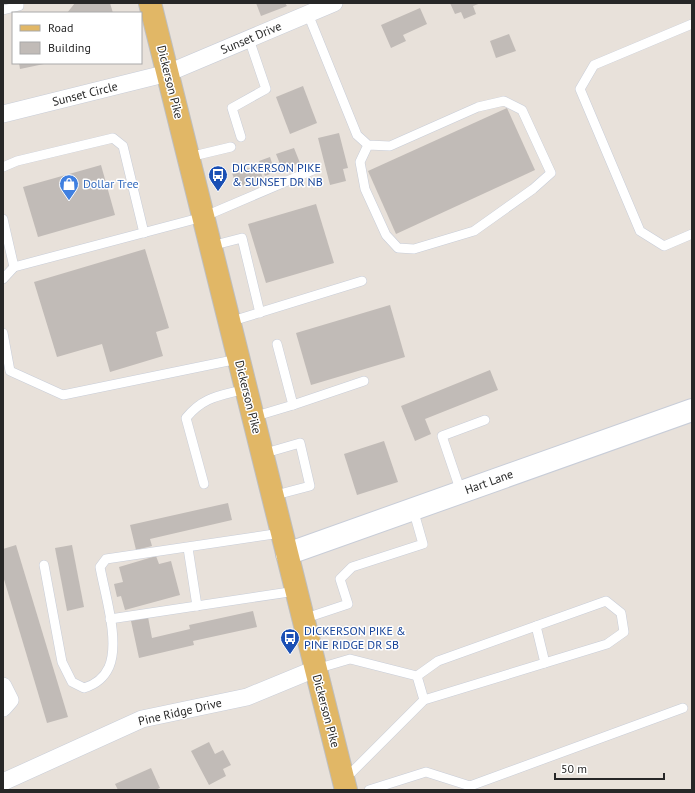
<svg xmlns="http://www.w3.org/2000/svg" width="695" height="793" viewBox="0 0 695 793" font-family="'PT Sans',sans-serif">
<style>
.building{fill:#c1bbb7}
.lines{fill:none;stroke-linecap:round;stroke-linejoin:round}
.service-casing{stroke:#c8cdd8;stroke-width:10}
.minor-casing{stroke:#c8cdd8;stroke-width:18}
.secondary-casing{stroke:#c8cdd8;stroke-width:24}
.primary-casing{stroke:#bebebe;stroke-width:24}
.service{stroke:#fff;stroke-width:9}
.minor{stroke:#fff;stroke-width:17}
.secondary{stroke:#fff;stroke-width:22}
.primary{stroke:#e1b766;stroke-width:22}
.labels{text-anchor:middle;stroke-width:3;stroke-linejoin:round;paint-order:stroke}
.street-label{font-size:12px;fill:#272727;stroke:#fff}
.transit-label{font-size:12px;fill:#164399;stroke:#fff;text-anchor:start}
.shop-label{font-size:12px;fill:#366cbe;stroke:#fff;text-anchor:start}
</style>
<rect width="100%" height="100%" fill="#e8e1da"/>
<g class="building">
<path d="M75,3h35l3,10h-46z"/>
<path d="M256,3h29l2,3 -26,10z"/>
<path d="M450,3h31l-8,3 3,8 -12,5 -3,-7 -6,2z"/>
<path d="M420,8l7,16 -24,11 3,6 -15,7 -10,-23z"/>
<path d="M509,34l7,17 -20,7 -6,-17z"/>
<path d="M19,63h25v1l-24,5z"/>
<path d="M303,86l14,37 -27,11 -14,-37z"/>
<path d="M507,108l28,62 -139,64 -28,-63z"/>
<path d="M339,133l9,35 -5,1 3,12 -16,4 -12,-47z"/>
<path d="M294,148l6,15 -18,6 -6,-15z"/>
<path d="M270,157l5,15 -10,4 -6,-15z"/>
<path d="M101,165l14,50 -77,22 -15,-50z"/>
<path d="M259,165l4,15 -26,7 -5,-14z"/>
<path d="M316,204l18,59 -68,20 -18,-59z"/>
<path d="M145,249l24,79 -13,4 7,24 -53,16 -8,-28 -45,13 -23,-75z"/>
<path d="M390,305l15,52 -94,28 -15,-52z"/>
<path d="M490,370l8,20 -73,29 6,15 -16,7 -14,-35z"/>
<path d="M384,441l14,41 -41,13 -13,-41z"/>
<path d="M228,503l4,17 -82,19 2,7 -16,4 -6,-25z"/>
<path d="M16,545l52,172 -21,6 -44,-147v-27z"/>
<path d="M72,545l12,62 -17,4 -12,-63z"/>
<path d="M156,556l3,8 12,-3 9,34 -55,15 -4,-14 -4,1 -3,-13 9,-2 -4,-15z"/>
<path d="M253,611l4,16 -64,14 1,4 -55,13 -8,-37 17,-4 4,21 38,-9 -1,-4z"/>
<path d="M209,742l6,12 8,-4 8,15 -8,4 3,7 -17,9 -18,-34z"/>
<path d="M151,768l9,20 -5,2h-37l-3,-6z"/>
</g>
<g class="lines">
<defs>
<g id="service">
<path d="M3,10l16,-4v-3"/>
<path d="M308,14l49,121 11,10 22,1 88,-39 26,-6 18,9 29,63 -18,16 -59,42 -60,18 -16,-1 -12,-13 -21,-46 -5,-27 8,-17"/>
<path d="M692,24l-98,41 -14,24 60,142 24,15 28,-12"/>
<path d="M241,137l-9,-29 34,-19 -17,-50"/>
<path d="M189,157l42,-10"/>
<path d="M3,167l14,-6 96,-23 10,8 21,87"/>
<path d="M3,219l11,48 189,-50 110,-47"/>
<path d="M211,246l31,-8 18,75"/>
<path d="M3,279l11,-12"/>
<path d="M229,322l133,-41"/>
<path d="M3,333l7,38 53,24 175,-36"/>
<path d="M293,405l71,-24"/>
<path d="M253,417l40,-12 -16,-61"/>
<path d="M262,454l38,-11 10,43 -38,10"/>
<path d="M204,484l-18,-66c18,-22 34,-22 60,-29"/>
<path d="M461,492l-19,-56 43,-16"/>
<path d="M188,548l9,58"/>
<path d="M44,565l18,97 10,20 12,6c10,-3 20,-10 25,-21 11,-26 -4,-72 -9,-100l6,-8 175,-26"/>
<path d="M110,619l186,-28"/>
<path d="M303,619l45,-15 -8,-25 12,-12 71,-23 -10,-35"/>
<path d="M536,626l9,37"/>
<path d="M316,669l34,-10 67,17 21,-15 168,-60 15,12 3,19 -17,12 -183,56 -79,79"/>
<path d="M417,676l7,24"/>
<path d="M369,790l57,-18 44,14 213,-78"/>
</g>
<g id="minor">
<path d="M3,114l165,-41 166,-70"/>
<path d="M3,686l7,14 -7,8"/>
<path d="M3,782l139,-63 105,-22 68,-28"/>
</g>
<path id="secondary" d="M287,554l405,-144"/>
<path id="primary" d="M150,3l196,787"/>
</defs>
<use href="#service" class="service-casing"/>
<use href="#minor" class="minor-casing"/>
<use href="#secondary" class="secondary-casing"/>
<use href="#primary" class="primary-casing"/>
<use href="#service" class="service"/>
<use href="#minor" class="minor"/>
<use href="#secondary" class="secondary"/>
<use href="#primary" class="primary"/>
</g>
<defs>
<symbol id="bus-pin" viewBox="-11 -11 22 30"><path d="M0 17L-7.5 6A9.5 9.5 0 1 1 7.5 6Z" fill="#1a4fb4" stroke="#fff"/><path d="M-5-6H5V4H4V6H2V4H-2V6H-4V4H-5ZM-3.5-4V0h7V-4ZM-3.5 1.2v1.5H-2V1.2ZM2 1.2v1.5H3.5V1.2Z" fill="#fff"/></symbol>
<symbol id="shop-pin" viewBox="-11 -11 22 30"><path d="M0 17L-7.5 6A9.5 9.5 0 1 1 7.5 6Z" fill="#3f7fe0" stroke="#fff"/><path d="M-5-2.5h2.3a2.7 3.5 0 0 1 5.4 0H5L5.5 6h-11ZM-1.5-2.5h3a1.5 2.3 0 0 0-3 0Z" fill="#fff"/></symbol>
</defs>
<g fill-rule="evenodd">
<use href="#bus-pin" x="207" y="164" width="22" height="30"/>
<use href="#shop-pin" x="58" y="173" width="22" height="30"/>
<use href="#bus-pin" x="279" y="627" width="22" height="30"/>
</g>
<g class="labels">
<g class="street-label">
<text transform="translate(251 38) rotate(-23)" y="4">Sunset Drive</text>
<text transform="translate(170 82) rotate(76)" y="4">Dickerson Pike</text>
<text transform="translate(85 94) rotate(-14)" y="4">Sunset Circle</text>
<text transform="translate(248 397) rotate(76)" y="4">Dickerson Pike</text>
<text transform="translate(489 482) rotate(-20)" y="4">Hart Lane</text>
<text transform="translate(326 711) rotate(75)" y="4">Dickerson Pike</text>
<text transform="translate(180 712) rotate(-13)" y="4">Pine Ridge Drive</text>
</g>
<g class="transit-label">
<text x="232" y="172">DICKERSON PIKE<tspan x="232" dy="14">&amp; SUNSET DR NB</tspan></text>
<text x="304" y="635">DICKERSON PIKE &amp;<tspan x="304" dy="14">PINE RIDGE DR SB</tspan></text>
</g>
<g class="shop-label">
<text x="83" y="188">Dollar Tree</text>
</g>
</g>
<rect width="695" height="793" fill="none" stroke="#272727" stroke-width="8"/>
<rect x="12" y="12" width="130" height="52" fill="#ffffff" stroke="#a9a9a9"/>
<rect x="20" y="25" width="20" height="6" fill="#e1b766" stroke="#a9a9a9"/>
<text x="48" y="32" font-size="12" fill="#272727">Road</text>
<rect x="20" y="42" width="20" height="12" fill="#c1bbb7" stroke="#a9a9a9"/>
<text x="48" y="52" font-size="12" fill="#272727">Building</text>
<path d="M555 773v6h109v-6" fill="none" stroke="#272727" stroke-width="2"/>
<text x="561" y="773" font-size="12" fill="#272727" stroke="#ffffff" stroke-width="3" paint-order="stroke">50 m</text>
</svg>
